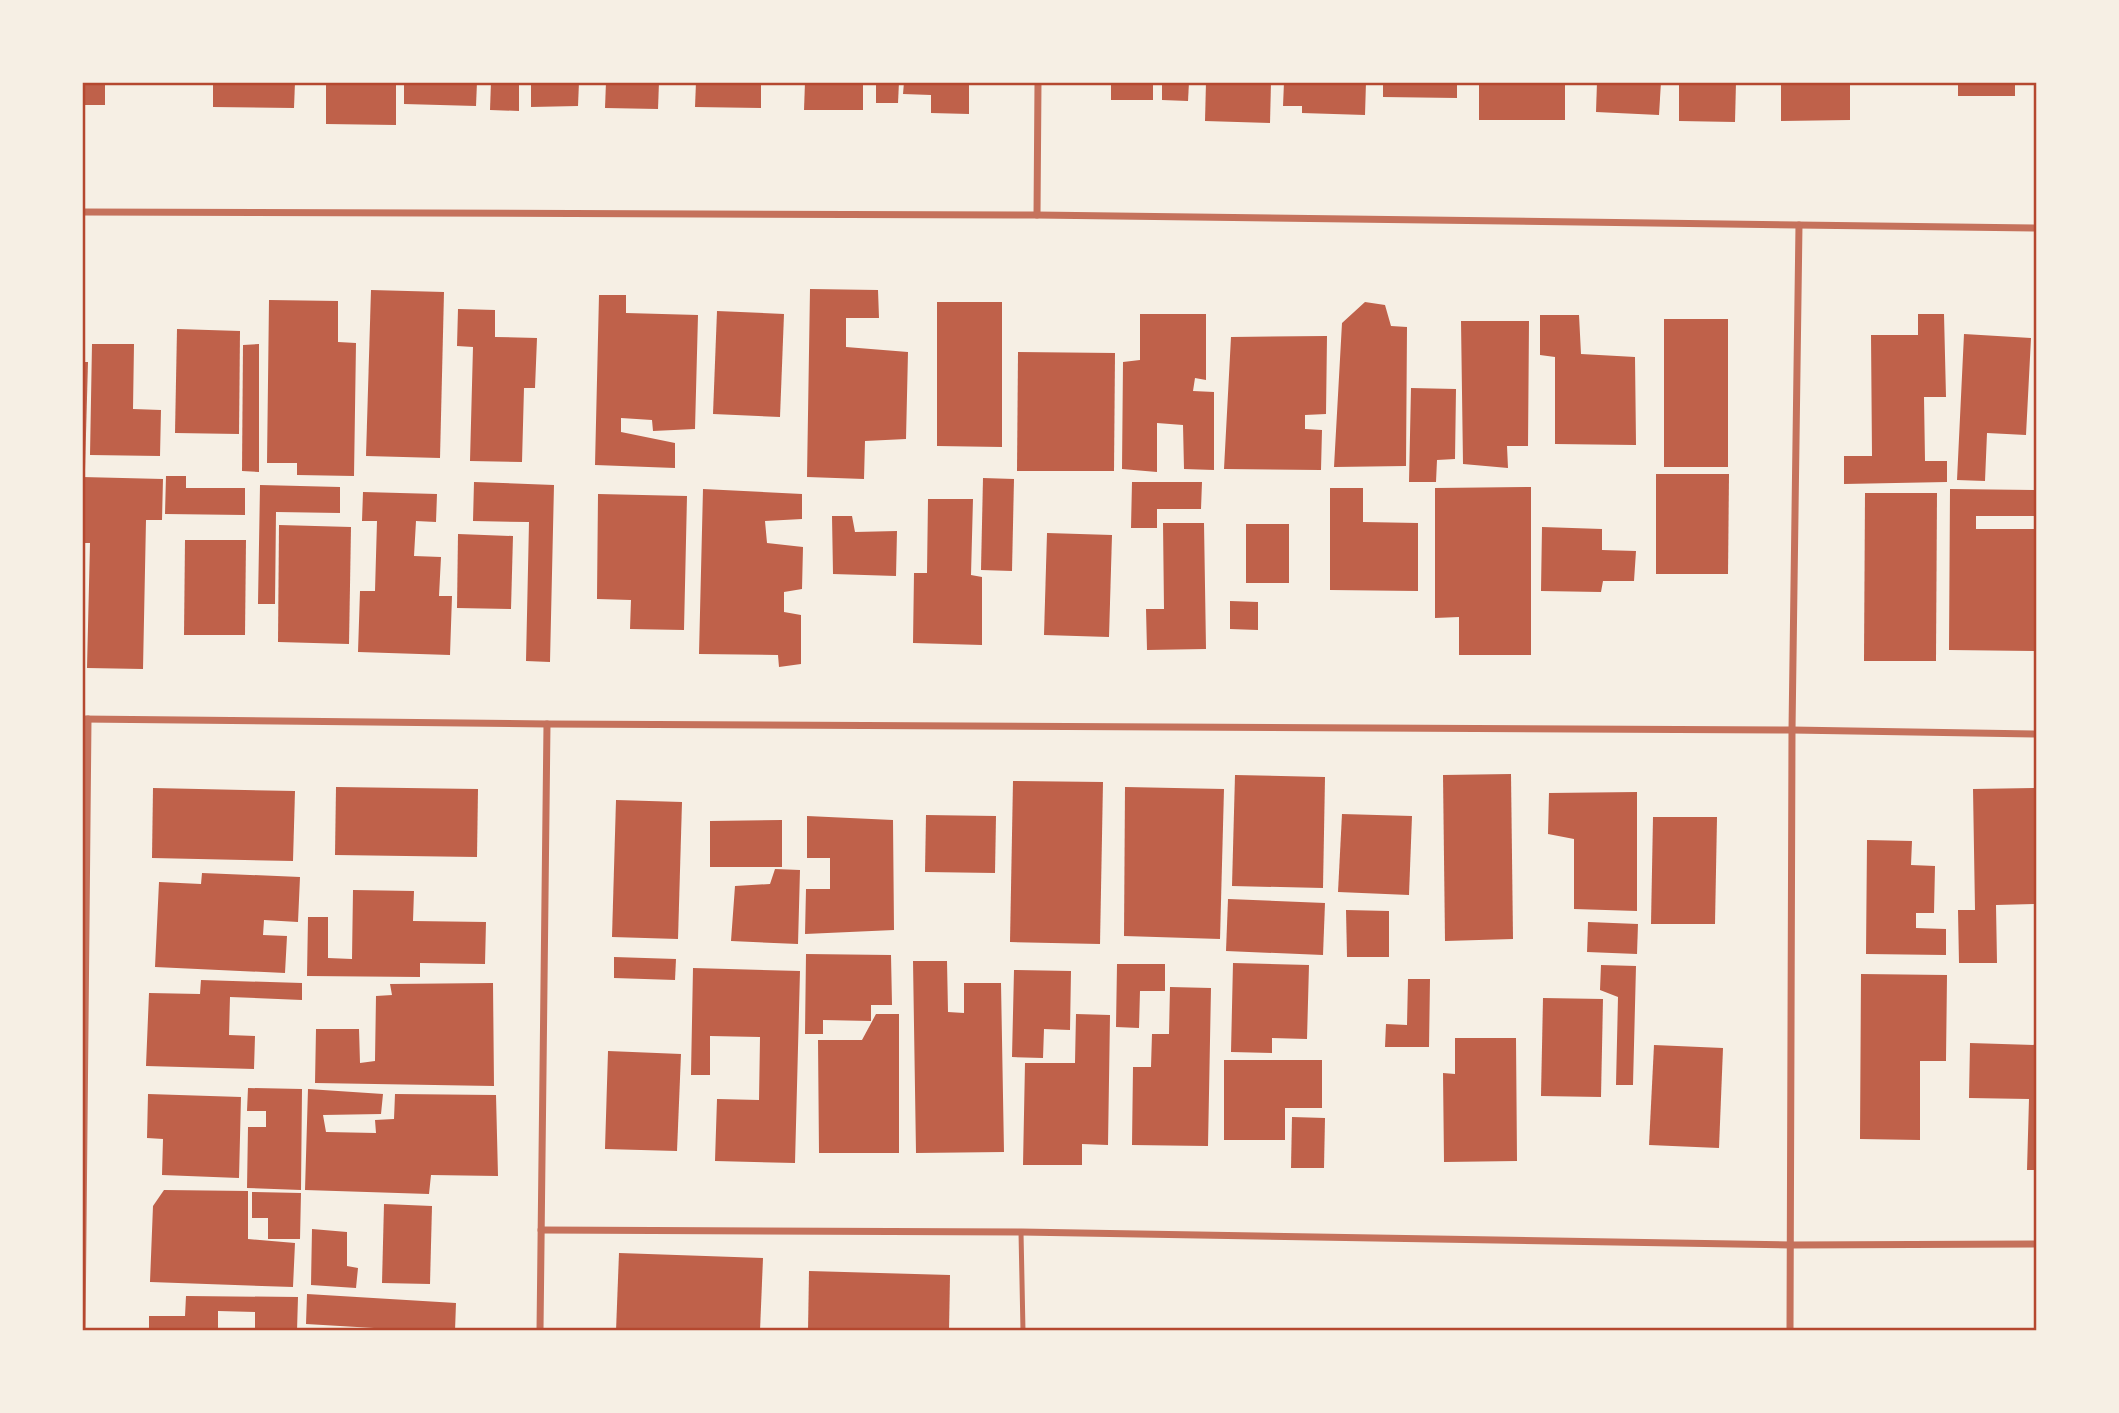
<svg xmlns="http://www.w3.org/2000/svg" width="2119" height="1413" viewBox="0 0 2119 1413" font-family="'IBM Plex Sans',sans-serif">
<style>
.building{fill:#bf614a}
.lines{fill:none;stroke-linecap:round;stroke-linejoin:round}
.service{stroke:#c5725c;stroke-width:5}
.minor{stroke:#c5725c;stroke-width:7}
.neatline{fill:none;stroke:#b5482f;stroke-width:2.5}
</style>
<rect width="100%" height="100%" fill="#f6efe4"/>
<g class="building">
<rect x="82" y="82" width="23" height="23"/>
<path d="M213,82h82l-1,26 -81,-1z"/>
<path d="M326,82h70v43l-70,-1z"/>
<path d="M404,82h73l-1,24 -72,-2z"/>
<path d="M491,82h28v29l-29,-1z"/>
<path d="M531,82h48l-1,24 -47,1z"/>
<path d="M606,82h53l-1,27 -53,-1z"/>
<path d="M696,82h65v26l-66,-1z"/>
<path d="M805,82h58v28h-59z"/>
<path d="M876,82h23l-1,21h-22z"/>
<path d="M904,82h65v32l-38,-1v-18l-28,-1z"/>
<rect x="1111" y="82" width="42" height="18"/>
<path d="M1162,82h27l-1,19 -26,-1z"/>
<path d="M1206,82h65l-1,41 -65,-2z"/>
<path d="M1284,82h82l-1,33 -63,-2v-7h-19z"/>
<path d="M1383,82h74v16l-74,-1z"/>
<rect x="1479" y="82" width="86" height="38"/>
<path d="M1597,82h64l-2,33 -63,-3z"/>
<path d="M1679,82h57l-1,40 -56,-1z"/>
<path d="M1781,82h69v38l-69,1z"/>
<rect x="1958" y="82" width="57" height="14"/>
<path d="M810,289l68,1 1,28h-33v29l62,5 -2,87 -41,2 -1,38 -57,-2z"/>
<path d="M371,290l73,2 -4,166 -74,-2z"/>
<path d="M599,295h27v18l72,2 -3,114 -42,2 -1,-11 -31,-2v14l54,11v25l-80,-3z"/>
<path d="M269,300l69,1v41l18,1 -2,133 -57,-1v-12h-30z"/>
<path d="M937,302h65v145l-65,-1z"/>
<path d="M1365,302l20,3 6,21 16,1 -1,139 -72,1 8,-144z"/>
<path d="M458,309l37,1v27l42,1 -2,50h-11l-2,74 -52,-1 3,-114 -16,-1z"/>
<path d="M717,311l67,3 -4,103 -67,-3z"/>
<path d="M1140,314h66v66l-11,-2 -2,13 21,1v78l-30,-1 -1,-44 -26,-2v49l-35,-3 1,-107 17,-2z"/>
<path d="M1918,314h26l2,83h-22l1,64h22v21l-103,2v-28h28l-1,-121h47z"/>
<path d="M1540,315h39l2,39 54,3 1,88 -81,-1v-87l-15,-2z"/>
<rect x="1664" y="319" width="64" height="148"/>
<path d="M1461,321h68l-1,125h-21l1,22 -45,-4z"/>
<path d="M177,329l63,2 -1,103 -64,-1z"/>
<path d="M1964,334l67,4 -5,97 -39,-2 -2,48 -28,-1z"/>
<path d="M1327,336l-1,78 -21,1v14l17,1 -1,40 -97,-1 7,-132z"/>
<path d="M92,344h42l-1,65 28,1 -1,46 -70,-1z"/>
<path d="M259,344v128l-17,-1 1,-126z"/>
<path d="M1018,352l97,1 -1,118h-97z"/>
<path d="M82,362h6l-3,108h-3z"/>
<path d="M1411,388l45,1 -1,70 -18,1 -1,22h-27z"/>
<path d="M1656,474h73l-1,100h-72z"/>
<path d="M166,476h20v12h59v27l-80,-1z"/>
<path d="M82,477l81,2 -1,41h-16l-3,149 -56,-1 3,-125h-8z"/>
<path d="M983,478l31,1 -2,92 -31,-1z"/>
<path d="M474,482l80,3 -4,177 -24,-1 3,-139 -56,-1z"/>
<path d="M1132,482h70l-1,27h-44v19h-26z"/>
<path d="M260,485l80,2v26l-64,-1 -1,92h-17z"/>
<path d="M1531,487v168h-72v-38l-24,1v-130z"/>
<path d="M1330,488h33v34l55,1v68l-88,-1z"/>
<path d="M703,489l99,5v25l-37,2 2,22 36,4 -1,42 -18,3v20l17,3v49l-22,3 -1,-12 -79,-1z"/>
<path d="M1950,489l87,1v26h-61v13h61v122l-88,-1z"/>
<path d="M363,492l74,2 -1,28 -20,-1 -2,35 27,1 -2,39h13l-2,59 -92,-3 2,-61h15l2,-70h-15z"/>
<path d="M1865,493h72l-1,168h-72z"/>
<path d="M598,494l89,2 -3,134 -54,-1 1,-29 -34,-1z"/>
<path d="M928,499h45l-2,76 11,2v68l-69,-2 1,-70h13z"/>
<path d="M832,516h20l3,16 42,-1 -1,45 -63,-2z"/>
<path d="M1163,523h41l2,126 -59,1 -1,-41h18z"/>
<rect x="1246" y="524" width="43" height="59"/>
<path d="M279,525l72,2 -2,117 -71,-2z"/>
<path d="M1542,527l60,2v21l34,1 -2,30h-31l-2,11 -60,-1z"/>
<path d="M1047,533l65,2 -3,102 -65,-2z"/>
<path d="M458,534l55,2 -2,73 -54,-1z"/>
<path d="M185,540h61l-1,95h-61z"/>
<path d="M1230,601l28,1v28l-28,-1z"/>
<path d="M1511,774l2,165 -68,2 -2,-166z"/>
<path d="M1235,775l90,2 -2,111 -91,-2z"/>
<path d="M1013,781l90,1 -3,162 -90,-2z"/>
<path d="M336,787l142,2 -1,68 -142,-2z"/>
<path d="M1125,787l99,2 -4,150 -96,-3z"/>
<path d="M153,788l142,3 -2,70 -141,-3z"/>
<path d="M2037,788v116l-41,1 1,58h-38l-1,-53h17l-2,-121z"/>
<path d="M1637,792v119l-63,-2v-70l-26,-5 1,-41z"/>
<path d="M616,800l66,2 -4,137 -66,-2z"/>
<path d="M1342,814l70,2 -3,79 -71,-3z"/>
<path d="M926,815l70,1 -1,57 -70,-1z"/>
<path d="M807,816l86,4 1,110 -89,4 1,-45h24v-31h-23z"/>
<path d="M1653,817h64l-2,107h-64z"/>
<path d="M782,820v47h-72v-46z"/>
<path d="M1867,840l45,1 -1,24 24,1 -1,47h-18v15l30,1v26l-80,-1z"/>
<path d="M775,869l25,1 -2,74 -67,-3 4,-55 35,-2z"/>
<path d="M202,873l98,4 -2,45 -34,-2 -1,15 24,1 -2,37 -130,-6 4,-85 42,2z"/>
<path d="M353,890l61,1 -1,30 73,1 -1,42 -65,-1v14l-113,-1 1,-59h20v41l24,1z"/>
<path d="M1228,899l97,4 -2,52 -97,-4z"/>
<path d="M1346,910l43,1v46h-42z"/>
<path d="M1588,922l50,2 -1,30 -50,-2z"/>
<path d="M806,954l85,1 1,50h-21v16l-48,-1v14h-18z"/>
<path d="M614,957l62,2 -1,21 -61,-2z"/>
<path d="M913,961h34l1,51 16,1v-30h37l3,169 -88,1z"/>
<path d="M1233,963l76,2 -2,74 -35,-1v15l-41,-1z"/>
<path d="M1117,964h48v27h-25l-1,37 -23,-1z"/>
<path d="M1601,965l35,1 -3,119h-17l2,-88 -18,-7z"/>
<path d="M693,968l107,3 -5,192 -80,-2 2,-62 42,1 1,-63 -50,-1v39h-19z"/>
<path d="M1014,970l57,1 -1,59 -26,-1 -1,29 -31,-1z"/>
<path d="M1861,974l86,1 -1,86h-26v79l-60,-1z"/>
<path d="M1408,979h22l-1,68h-44l1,-23 21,1z"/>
<path d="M201,980l101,3v17l-72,-3 -1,38 26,1 -1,33 -108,-3 3,-73 51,1z"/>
<path d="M493,983l1,103 -179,-3 1,-54h43l1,34 15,-2 1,-65 16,-1 -2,-11z"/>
<path d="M1170,987l41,1 -3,158 -76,-1 1,-78h18l1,-33h17z"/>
<path d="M1543,998l60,1 -2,98 -60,-1z"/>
<path d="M876,1014h23v139h-80l-1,-113h44z"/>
<path d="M1076,1014l34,1 -2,130 -26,-1v21h-59l2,-102h50z"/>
<path d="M1455,1038h61l1,123 -73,1 -1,-89 12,1z"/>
<path d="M1970,1043l67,2v125h-10l2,-71 -60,-1z"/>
<path d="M1654,1045l69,3 -4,100 -70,-3z"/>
<path d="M608,1051l73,3 -4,97 -72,-2z"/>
<path d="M1224,1060h98v48h-37v32h-61z"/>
<path d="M248,1088l54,1 -1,101 -54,-2 1,-61h18v-16h-19z"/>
<path d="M308,1089l75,5 -2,20 -58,1 3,17 50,1 -1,-13 19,-1 1,-25 101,1 2,81 -67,-1 -2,19 -124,-4z"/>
<path d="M148,1094l93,3 -2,81 -77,-3 1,-36 -16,-1z"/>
<path d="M1292,1117l33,1 -1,50h-33z"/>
<path d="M164,1190l84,1v48l47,4 -2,44 -143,-5 3,-76z"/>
<path d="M252,1192l49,1 -1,46h-32v-21h-16z"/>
<path d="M384,1204l48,2 -2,78 -48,-1z"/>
<path d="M312,1229l35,3v34l11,2 -2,20 -45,-3z"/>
<path d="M619,1253l144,5 -3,73h-144z"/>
<path d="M809,1271l141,4 -1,56h-141z"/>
<path d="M307,1294l149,9 -1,28h-81v-3l-68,-4z"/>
<path d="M186,1296l112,1 -1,34h-42v-19l-37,-1v20h-69v-15h36z"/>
</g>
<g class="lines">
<path class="service" d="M1021,1232l2,99"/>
<g class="minor">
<path d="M82,212l955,3 1000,13"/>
<path d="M1037,215l1,-133"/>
<path d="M82,719l465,5 1245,6 245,4"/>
<path d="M541,1230l480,2 770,13 246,-1"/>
<path d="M82,1331l6,-612"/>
<path d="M540,1331l7,-607"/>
<path d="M1790,1331l2,-601 7,-505"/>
</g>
</g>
<rect width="2119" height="1413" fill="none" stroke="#f6efe4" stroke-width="168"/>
<rect x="84" y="84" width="1951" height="1245" class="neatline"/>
</svg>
